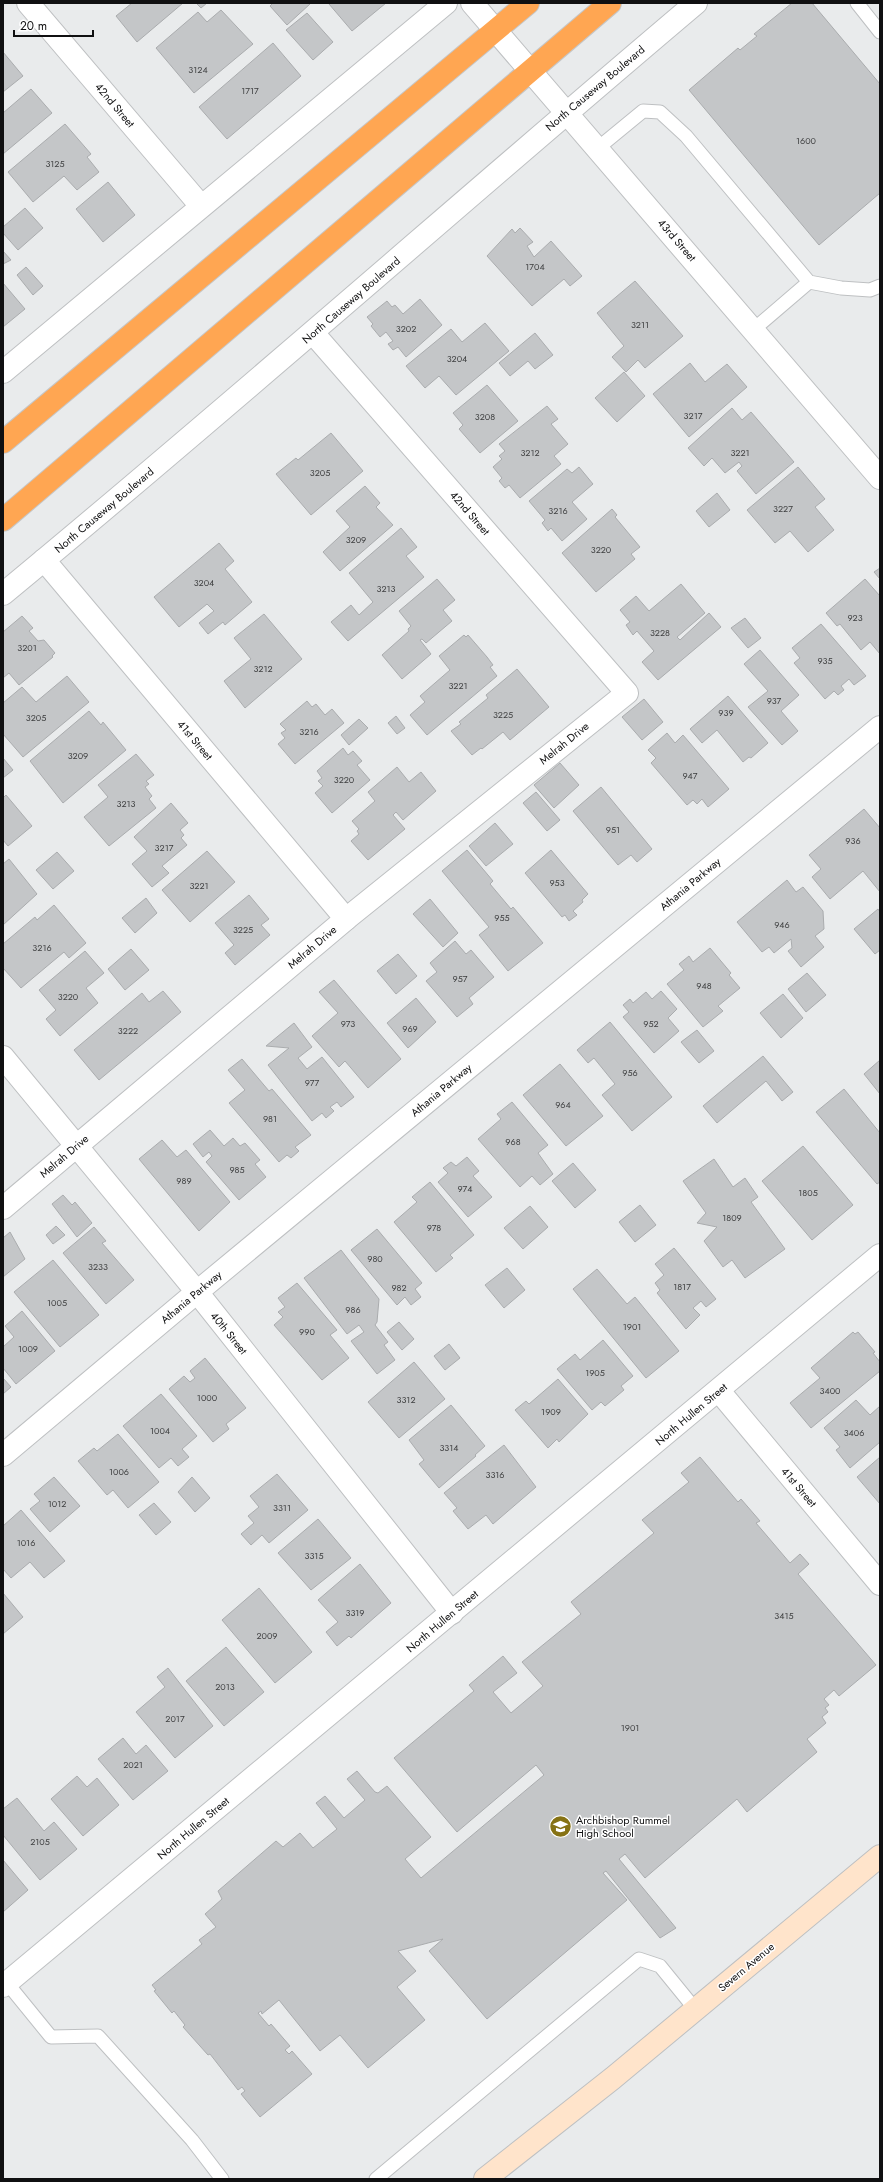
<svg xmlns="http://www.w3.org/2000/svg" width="883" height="2182" viewBox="0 0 883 2182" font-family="Jost,sans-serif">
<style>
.building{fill:#c4c6c8;stroke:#aaacae}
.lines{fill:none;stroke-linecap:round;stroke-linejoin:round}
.lane-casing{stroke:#bec0c2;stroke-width:15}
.street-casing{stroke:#bec0c2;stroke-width:24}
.secondary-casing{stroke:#bec0c2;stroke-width:24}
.highway-casing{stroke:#c6c6c6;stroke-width:24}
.lane{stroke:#fff;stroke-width:13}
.street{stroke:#fff;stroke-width:22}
.secondary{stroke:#ffe4cb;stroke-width:22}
.highway{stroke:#ffa652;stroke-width:22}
.labels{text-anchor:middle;stroke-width:3;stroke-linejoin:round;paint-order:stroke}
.number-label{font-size:9px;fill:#3d3e3f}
.street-label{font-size:11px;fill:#101011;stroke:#fff}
.poi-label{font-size:11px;fill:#101011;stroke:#fff;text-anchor:start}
</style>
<rect width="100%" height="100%" fill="#e9ebec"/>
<g class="building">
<path d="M132,3h51l-46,39 -21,-26z"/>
<path d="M196,3h11l-6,5z"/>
<path d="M273,3h37v1l-23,21 -17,-19z"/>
<path d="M386,3l-34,28 -23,-27 1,-1z"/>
<path d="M792,3h20l68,81v109l-61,52 -130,-155 49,-42 2,2 17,-14 -3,-2z"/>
<path d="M221,10l32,34 -59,49 -38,-45 42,-36 9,10z"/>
<path d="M307,13l26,29 -20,18 -27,-30z"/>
<path d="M273,43l28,33 -74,63 -28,-32z"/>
<path d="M3,52l20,24 -20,16z"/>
<path d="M31,89l21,24 -49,41v-41z"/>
<path d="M65,124l26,30 -4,3 12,15 -22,18 -13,-14 -31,26 -25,-30z"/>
<path d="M108,182l27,33 -32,27 -27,-33z"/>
<path d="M25,208l18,20 -25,22 -15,-17v-6z"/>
<path d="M520,228l13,14 -6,4 7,11 17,-16 31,35 -12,10 -6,-7 -32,27 -45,-50 25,-27 3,4z"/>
<path d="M3,251l8,9 -8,4z"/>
<path d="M26,267l17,19 -10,9 -16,-20z"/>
<path d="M635,281l48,55 -38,32 -7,-8 -12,12 -14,-15 12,-11 -27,-33z"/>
<path d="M3,283l22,26 -22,18z"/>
<path d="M420,299l22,26 -36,32 -8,-10 -5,3 -5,-6 5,-3 -7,-9 -6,5 -9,-11 2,-2 -6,-7 20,-16 5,6 3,-2 8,9z"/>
<path d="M485,323l24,28 -53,44 -17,-19 -14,12 -19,-22 45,-37 11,13z"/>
<path d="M535,333l18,22 -18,14 -7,-8 -18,15 -11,-13z"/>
<path d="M690,363l15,19 22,-18 20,23 -58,50 -36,-43z"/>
<path d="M624,372l21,24 -28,26 -22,-24z"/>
<path d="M487,385l31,36 -38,32 -21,-24 4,-4 -10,-12z"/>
<path d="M547,406l11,13 -7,5 17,20 -14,12 7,8 -41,34 -11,-13 -4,3 -6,-7 3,-3 -9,-11 9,-8 -3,-3 6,-5 -6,-7z"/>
<path d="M732,408l10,12 9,-8 43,50 -38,32 -19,-23 5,-5 -3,-4 -14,11 -13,-15 -8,8 -16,-18z"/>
<path d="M331,433l32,38 -52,44 -35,-41 20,-16 2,2z"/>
<path d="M579,467l14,17 -21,18 15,17 -25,22 -11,-13 -3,3 -6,-8 3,-3 -16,-19 38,-32 5,4z"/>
<path d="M798,467l27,32 -10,8 19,23 -26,22 -18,-21 -15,12 -28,-33z"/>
<path d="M365,486l15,17 -4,4 17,18 -53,46 -17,-19 27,-25 -14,-16z"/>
<path d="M717,493l13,17 -21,17 -13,-16z"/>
<path d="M612,509l5,6 -2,2 25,30 -9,7 4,5 -39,33 -34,-39z"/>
<path d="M401,528l16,19 -11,9 18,21 -76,64 -17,-19 20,-17 8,10 14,-13 -24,-29z"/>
<path d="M219,543l15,18 -9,8 27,33 -27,23 -2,-3 -15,12 -9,-11 15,-12 -7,-7 -28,23 -25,-30z"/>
<path d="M880,568v11l-6,-7z"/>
<path d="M437,579l18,21 -12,10 9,11 -26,22 -4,-4 -2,1 11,14 -29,25 -20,-24 27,-24 -1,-2 3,-3 -12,-15z"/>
<path d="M865,579l15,17v58l-10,-12 -9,8 -21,-26 -3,2 -11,-13z"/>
<path d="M681,584l24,29 -28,24 3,3 29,-27 12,14 -63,53 -16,-18 12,-11 -17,-20 -4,4 -7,-10 4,-3 -10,-12 16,-14 13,15z"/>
<path d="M264,614l38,45 -57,49 -21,-27 27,-22 -17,-21z"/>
<path d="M22,616l11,12 -4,3 9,10 6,-1 11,13 -3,3 1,1 -34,28 -10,-12 -6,5v-46z"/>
<path d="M745,618l16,20 -13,10 -17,-20z"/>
<path d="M821,624l45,52 -12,9 -5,-6 -8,7 3,4 -6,5 -4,-4 -9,8 -31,-36 6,-5 -8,-10z"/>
<path d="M464,635l2,2 2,-2 19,22 6,8 -3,2 7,9 -70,59 -17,-20 15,-13 -5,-6 30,-26 -11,-14z"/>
<path d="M760,650l39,45 -18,16 17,20 -16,14 -34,-38 20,-16 -24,-27z"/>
<path d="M517,669l32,38 -39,33 -7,-8 -21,17 -1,-1 -9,7 -21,-24 10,-7 -2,-2 29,-24 -2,-3z"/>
<path d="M67,676l22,26 -66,55 -20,-23v-31l19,-16 14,15z"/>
<path d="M728,696l40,47 -17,15 -2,-1 -6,5 -26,-32 -15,13 -12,-14z"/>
<path d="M644,699l19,23 -21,18 -20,-23z"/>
<path d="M307,701l5,6 4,-3 9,11 7,-6 12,14 -49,41 -17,-20 7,-6 -4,-5 5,-3 -6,-6z"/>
<path d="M89,711l12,14 2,-3 23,28 -63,53 -33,-42z"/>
<path d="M396,716l9,12 -8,6 -9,-11z"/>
<path d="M359,719l9,9 -19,17 -8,-10z"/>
<path d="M667,733l8,10 8,-8 46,54 -21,18 -6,-8 -5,5 -4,-4 -6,5 -36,-42 5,-5 -8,-8z"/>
<path d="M343,748l5,7 5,-4 9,10 -5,4 13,15 -38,33 -17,-20 8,-7 -5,-5 4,-3 -5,-7z"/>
<path d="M136,754l18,21 -8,6 3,3 -4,3 7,9 -3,3 7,9 -47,38 -25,-29 24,-20 -10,-12z"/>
<path d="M3,758l10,12 -10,8z"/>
<path d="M560,763l19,22 -25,23 -20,-23z"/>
<path d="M397,767l12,15 12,-10 15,19 -33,29 -7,-8 -3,3 12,14 -37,31 -17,-19 8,-7 -2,-3 2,-2 -7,-8 23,-20 -7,-9z"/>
<path d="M601,787l51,62 -15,13 -6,-7 -13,10 -45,-54z"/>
<path d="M536,792l24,28 -13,11 -24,-28z"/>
<path d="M6,795l26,31 -24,20 -5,-6v-42z"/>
<path d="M171,803l17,20 -8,7 4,5 -3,3 6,7 -25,21 7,7 -17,14 -20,-23 15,-13 -13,-14z"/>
<path d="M864,809l16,19v64l-17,-21 -33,28 -18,-22 9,-8 -12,-14z"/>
<path d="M495,823l18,21 -27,22 -17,-20z"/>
<path d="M467,850l26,31 -3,3 21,25 2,-2 30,36 -35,28 -29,-36 10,-8 -47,-56z"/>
<path d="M551,850l37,44 -6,6 1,2 -10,9 4,4 -8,6 -4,-6 -3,2 -37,-44z"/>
<path d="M207,851l28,31 -45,40 -28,-32z"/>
<path d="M57,852l17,19 -21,18 -17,-19z"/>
<path d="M9,859l28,35 -34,31v-61z"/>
<path d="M787,880l9,12 7,-5 20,24 1,18 -9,7 9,11 -23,20 -13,-16 4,-3 -1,-9 -17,14 -5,-6 -7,5 -25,-30z"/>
<path d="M249,895l20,24 -8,6 9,10 -35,30 -10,-12 9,-8 -19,-22z"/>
<path d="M146,898l11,15 -22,20 -13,-15z"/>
<path d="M430,899l28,34 -15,14 -30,-33z"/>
<path d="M54,905l32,38 -17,15 -5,-6 -43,36 -18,-20v-24l32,-27 2,3z"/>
<path d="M878,909l2,3v38l-5,4 -21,-25z"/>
<path d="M455,941l11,13 5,-4 23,27 -25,21 4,6 -16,13 -31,-36 11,-9 -7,-9z"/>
<path d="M710,948l21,25 -2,2 11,13 -22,18 5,5 -20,16 -36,-43 17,-14 -5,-6 10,-8 4,6z"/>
<path d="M131,949l18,21 -24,20 -17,-21z"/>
<path d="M85,951l19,22 -18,15 12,15 -38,33 -14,-17 10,-9 -17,-20z"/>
<path d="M398,954l19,22 -21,18 -19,-23z"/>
<path d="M807,973l19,22 -20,17 -18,-23z"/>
<path d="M334,980l67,79 -33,29 -23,-27 -6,6 -27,-31 26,-23 -19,-21z"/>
<path d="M163,991l18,21 -82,68 -25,-30 68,-57 7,9z"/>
<path d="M661,991l16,18 -9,9 11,13 -25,22 -31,-36 6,-5 -6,-7 7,-6 3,4 13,-11 6,7z"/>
<path d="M783,994l20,24 -22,20 -21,-25z"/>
<path d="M416,998l20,24 -28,26 -21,-25z"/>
<path d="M610,1022l62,75 -40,34 -30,-36 13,-11 -21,-26 -6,5 -11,-13z"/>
<path d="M294,1023l18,24 -14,11 9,11 15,-12 32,40 -13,10 -4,-5 -7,5 4,4 -8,7 -4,-5 -10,8 -44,-56 21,-17 -23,-2z"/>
<path d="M697,1030l17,21 -15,12 -18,-21z"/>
<path d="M763,1056l30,36 -11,9 -16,-20 -49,42 -14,-17z"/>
<path d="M242,1059l27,32 3,-2 39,46 -16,12 4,4 -8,7 -4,-3 -8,7 -50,-59 16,-13 -17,-20z"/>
<path d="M880,1060v34l-16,-20z"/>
<path d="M560,1064l43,52 -37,30 -43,-51z"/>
<path d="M844,1089l36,44v49l-3,2 -61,-72z"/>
<path d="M512,1102l36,43 -10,8 15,21 -13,11 -8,-9 -12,11 -42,-48 23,-20 -4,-5z"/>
<path d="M210,1130l14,16 9,-8 7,8 5,-3 15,17 -5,4 11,13 -27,23 -33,-38 6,-6 -3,-4 -6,5 -10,-13z"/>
<path d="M162,1140l15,17 9,-7 44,52 -31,29 -60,-72z"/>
<path d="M803,1146l50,59 -41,35 -50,-59z"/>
<path d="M467,1157l12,14 -6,5 19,21 -24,20 -30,-35 10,-9 -5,-5 8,-6 5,4z"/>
<path d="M714,1159l19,28 12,-9 13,19 -7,5 34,47 -40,29 -13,-18 -9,7 -19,-26 13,-14 -20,-4 9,-10 -23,-32z"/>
<path d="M573,1163l23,27 -21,18 -23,-27z"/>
<path d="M430,1182l44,53 -24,20 3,3 -17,14 -42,-50 23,-20 -5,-5z"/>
<path d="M63,1195l9,10 3,-3 17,21 -15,14 -25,-33z"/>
<path d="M640,1205l16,20 -21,17 -16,-20z"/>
<path d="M530,1206l18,21 -25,22 -19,-21z"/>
<path d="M56,1226l9,9 -12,9 -7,-9z"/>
<path d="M94,1227l12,14 -4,2 32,37 -28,24 -43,-51z"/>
<path d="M377,1229l45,54 -7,6 6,8 -10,8 -6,-8 -8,8 -46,-55z"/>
<path d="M10,1232l15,27 -22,18v-39z"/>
<path d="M674,1248l42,51 -10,8 -5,-6 -8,7 7,7 -14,14 -29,-36 3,-3 -5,-7 9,-8 -9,-11z"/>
<path d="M341,1250l38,49 -2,23 -2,3 13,17 -4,3 11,15 -18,14 -26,-33 13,-9 -5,-7 -12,9 -43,-56z"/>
<path d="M53,1260l46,55 -39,32 -46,-55z"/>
<path d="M507,1268l18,22 -21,18 -19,-23z"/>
<path d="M597,1269l30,35 8,-7 44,54 -33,27 -73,-89z"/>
<path d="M297,1283l40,47 -7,5 19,23 -27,22 -48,-55 9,-8 -5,-5 7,-5 -7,-9z"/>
<path d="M22,1311l33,40 -39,33 -13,-16v-21l11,-10 -9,-11z"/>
<path d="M399,1322l15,17 -12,11 -15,-18z"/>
<path d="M853,1332l2,2 3,-2 17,20 -2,1 7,9v9l-69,57 -21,-25 30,-25 -9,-10z"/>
<path d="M603,1340l30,36 -12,10 3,4 -19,16 -4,-4 -9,8 -35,-41 18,-15 5,6z"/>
<path d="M449,1344l11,14 -15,12 -11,-14z"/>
<path d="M205,1358l41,50 -20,16 3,5 -16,13 -44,-53 15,-13 6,6 5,-4 -5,-7z"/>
<path d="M414,1362l31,37 -46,39 -31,-36z"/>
<path d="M3,1378l8,9 -8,7z"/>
<path d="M558,1379l30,35 -29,28 -2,-3 -9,9 -33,-38 11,-9 3,3z"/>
<path d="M161,1394l36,42 -15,13 7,8 -11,9 -7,-8 -12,10 -36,-42z"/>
<path d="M856,1400l14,15 10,-9v36l-30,26 -14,-18 4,-3 -16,-19z"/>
<path d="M451,1405l34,41 -10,9 1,1 -37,32 -20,-24 5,-4 -15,-20z"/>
<path d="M118,1434l41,48 -31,26 -15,-18 -6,5 -29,-34 16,-13 3,3z"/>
<path d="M504,1445l32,42 -43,37 -7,-9 -18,14 -15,-18 4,-3 -13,-15z"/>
<path d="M700,1457l38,45 3,-3 19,22 -4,2 34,40 10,-9 9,10 -11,10 78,91 -37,31 -5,-6 -10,9 5,6 -4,3 3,4 -6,5 4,6 -19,16 10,13 -70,60 -10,-13 -92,79 -20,-24 -6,5 57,69 -16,10 -54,-67 -3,2 24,27 -140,119 -58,-68 14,-12 -45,12 18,20 -19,16 28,33 -57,48 -28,-33 -20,16 -41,-51 -17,14 -1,-3 -3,2 11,13 2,-2 19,22 -5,4 4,4 3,-3 20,23 -52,43 -19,-23 4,-3 -3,-4 -4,3 -28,-36 -2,1 -25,-28 2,-2 -11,-14 -2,2 -18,-22 2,-1 -4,-5 50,-41 -3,-4 17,-13 -11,-13 17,-15 -4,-8 58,-50 7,6 17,-14 13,15 24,-19 -21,-26 9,-7 19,22 21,-18 -18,-21 10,-8 18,21 3,1 9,-7 44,51 -26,22 16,19 123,-103 -8,-10 -79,67 -63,-74 80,-67 -5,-6 34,-29 14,17 -24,19 18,21 32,-27 -21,-24 59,-48 -10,-12 83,-69 -12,-13 47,-38 -8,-9z"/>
<path d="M880,1457v47l-23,-27z"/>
<path d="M277,1474l31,36 -39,33 -7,-8 -11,10 -10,-11 13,-11 -6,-7 11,-9 -9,-11z"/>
<path d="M54,1477l26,29 -30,26 -20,-23 10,-8 -6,-7z"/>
<path d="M192,1477l18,21 -15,14 -17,-20z"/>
<path d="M154,1503l17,19 -15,13 -17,-20z"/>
<path d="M21,1510l44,51 -21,17 -14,-16 -19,16 -8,-9v-43z"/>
<path d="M318,1519l33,39 -40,32 -33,-37z"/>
<path d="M360,1564l31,39 -40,35 -2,-2 -12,10 -11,-14 12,-10 -20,-22z"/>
<path d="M259,1588l53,64 -37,31 -53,-63z"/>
<path d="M3,1593l20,24 -20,17z"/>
<path d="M226,1647l38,45 -40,34 -38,-45z"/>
<path d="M168,1668l45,58 -38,32 -39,-46 29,-25 -8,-10z"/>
<path d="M123,1738l13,16 10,-9 22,26 -35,29 -35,-41z"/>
<path d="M77,1776l10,11 10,-9 22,27 -36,31 -32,-37z"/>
<path d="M17,1798l27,33 10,-9 23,27 -37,31 -37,-45v-26z"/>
<path d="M3,1860l25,30 -25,22z"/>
</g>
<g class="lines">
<defs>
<g id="lane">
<path d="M857,3l23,29"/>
<path d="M598,148l45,-37 17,1 26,24 123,146 32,6 29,2 10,-4"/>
<path d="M753,330l56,-48"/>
<path d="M7,1983l44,54 47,-1 94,104 30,39"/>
<path d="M376,2179l263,-220 21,7 35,43"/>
</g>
<g id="street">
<path d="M28,3l173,203"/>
<path d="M472,3l408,475"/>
<path d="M3,372l443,-369"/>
<path d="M44,560l302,359"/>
<path d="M3,594c234,-193 461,-395 693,-591"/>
<path d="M3,1057l194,235 255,321"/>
<path d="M3,1208l343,-289 281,-226 -314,-360"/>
<path d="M719,1391l161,193"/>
<path d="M3,1455l194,-163 683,-565"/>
<path d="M3,1986l877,-731"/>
</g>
<path id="secondary" d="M485,2179l128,-101 267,-222"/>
<g id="highway">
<path d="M3,442l525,-439"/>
<path d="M3,520l607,-517"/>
</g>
</defs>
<use href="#lane" class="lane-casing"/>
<use href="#street" class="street-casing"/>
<use href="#secondary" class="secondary-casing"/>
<use href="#highway" class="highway-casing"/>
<use href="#lane" class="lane"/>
<use href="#street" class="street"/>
<use href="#secondary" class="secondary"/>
<use href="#highway" class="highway"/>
</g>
<defs>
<symbol id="school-disc" viewBox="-11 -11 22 22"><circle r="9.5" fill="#867214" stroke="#fff"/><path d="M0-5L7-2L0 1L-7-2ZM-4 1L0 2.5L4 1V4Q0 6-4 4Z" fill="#fff"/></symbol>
</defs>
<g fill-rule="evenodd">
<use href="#school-disc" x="548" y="1814" width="25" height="25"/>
</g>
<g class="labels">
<g class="number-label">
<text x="198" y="73">3124</text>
<text x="250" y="94">1717</text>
<text x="806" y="144">1600</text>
<text x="55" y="167">3125</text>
<text x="535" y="270">1704</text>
<text x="640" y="328">3211</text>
<text x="406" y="332">3202</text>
<text x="457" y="362">3204</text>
<text x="693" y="419">3217</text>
<text x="485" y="420">3208</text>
<text x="530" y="456">3212</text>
<text x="740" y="456">3221</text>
<text x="320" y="476">3205</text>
<text x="783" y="512">3227</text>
<text x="558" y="514">3216</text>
<text x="356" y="543">3209</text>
<text x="601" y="553">3220</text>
<text x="204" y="586">3204</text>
<text x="386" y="592">3213</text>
<text x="855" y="621">923</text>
<text x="660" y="636">3228</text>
<text x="27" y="651">3201</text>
<text x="825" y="664">935</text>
<text x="263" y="672">3212</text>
<text x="458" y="689">3221</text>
<text x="774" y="704">937</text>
<text x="726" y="716">939</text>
<text x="503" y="718">3225</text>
<text x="36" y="721">3205</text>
<text x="309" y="735">3216</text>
<text x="78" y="759">3209</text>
<text x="690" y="779">947</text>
<text x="344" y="783">3220</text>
<text x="126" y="807">3213</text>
<text x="613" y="833">951</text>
<text x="853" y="844">936</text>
<text x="164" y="851">3217</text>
<text x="557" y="886">953</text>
<text x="199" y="889">3221</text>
<text x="502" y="921">955</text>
<text x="782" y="928">946</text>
<text x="243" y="933">3225</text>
<text x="42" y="951">3216</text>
<text x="460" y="982">957</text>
<text x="704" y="989">948</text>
<text x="68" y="1000">3220</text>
<text x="348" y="1027">973</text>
<text x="651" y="1027">952</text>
<text x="410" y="1032">969</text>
<text x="128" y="1034">3222</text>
<text x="630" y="1076">956</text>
<text x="312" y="1086">977</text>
<text x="563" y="1108">964</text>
<text x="270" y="1122">981</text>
<text x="513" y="1145">968</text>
<text x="237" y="1173">985</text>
<text x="184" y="1184">989</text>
<text x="465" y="1192">974</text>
<text x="808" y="1196">1805</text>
<text x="732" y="1221">1809</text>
<text x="434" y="1231">978</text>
<text x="375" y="1262">980</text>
<text x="98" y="1270">3233</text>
<text x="682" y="1290">1817</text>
<text x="399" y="1291">982</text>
<text x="57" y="1306">1005</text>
<text x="353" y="1313">986</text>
<text x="632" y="1330">1901</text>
<text x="307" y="1335">990</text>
<text x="28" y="1352">1009</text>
<text x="595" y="1376">1905</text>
<text x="830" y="1394">3400</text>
<text x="207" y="1401">1000</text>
<text x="406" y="1403">3312</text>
<text x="551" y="1415">1909</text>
<text x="160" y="1434">1004</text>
<text x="854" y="1436">3406</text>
<text x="449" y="1451">3314</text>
<text x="119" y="1475">1006</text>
<text x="495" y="1478">3316</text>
<text x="57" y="1507">1012</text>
<text x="282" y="1511">3311</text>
<text x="26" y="1546">1016</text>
<text x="314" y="1559">3315</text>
<text x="355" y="1616">3319</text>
<text x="784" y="1619">3415</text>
<text x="267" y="1639">2009</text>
<text x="225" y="1690">2013</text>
<text x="175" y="1722">2017</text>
<text x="630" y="1731">1901</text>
<text x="133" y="1768">2021</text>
<text x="40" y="1845">2105</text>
</g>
<g class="street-label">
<text transform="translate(595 88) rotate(-40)" y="4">North Causeway Boulevard</text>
<text transform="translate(115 105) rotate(50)" y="4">42nd Street</text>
<text transform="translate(677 240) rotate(49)" y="4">43rd Street</text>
<text transform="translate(351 300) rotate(-41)" y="4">North Causeway Boulevard</text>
<text transform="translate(104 510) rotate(-40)" y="4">North Causeway Boulevard</text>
<text transform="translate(470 513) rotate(49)" y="4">42nd Street</text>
<text transform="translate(195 740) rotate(50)" y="4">41st Street</text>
<text transform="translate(564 743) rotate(-39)" y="4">Melrah Drive</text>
<text transform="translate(690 884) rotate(-40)" y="4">Athania Parkway</text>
<text transform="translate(312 947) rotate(-40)" y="4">Melrah Drive</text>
<text transform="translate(441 1090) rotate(-40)" y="4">Athania Parkway</text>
<text transform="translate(64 1156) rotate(-40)" y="4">Melrah Drive</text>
<text transform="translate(191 1297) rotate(-40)" y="4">Athania Parkway</text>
<text transform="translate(229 1333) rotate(51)" y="4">40th Street</text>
<text transform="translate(691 1414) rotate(-40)" y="4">North Hullen Street</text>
<text transform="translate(799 1487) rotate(50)" y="4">41st Street</text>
<text transform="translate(442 1621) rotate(-40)" y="4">North Hullen Street</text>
<text transform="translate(193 1828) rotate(-40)" y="4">North Hullen Street</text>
<text transform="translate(746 1967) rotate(-40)" y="4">Severn Avenue</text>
</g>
<g class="poi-label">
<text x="576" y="1824">Archbishop Rummel<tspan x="576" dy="13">High School</tspan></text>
</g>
</g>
<rect width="883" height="2182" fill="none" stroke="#101011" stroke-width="8"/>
<path d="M14 30v6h79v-6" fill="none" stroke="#101011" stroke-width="2"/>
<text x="20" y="30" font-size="12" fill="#101011" stroke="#ffffff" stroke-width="3" paint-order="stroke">20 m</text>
</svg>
